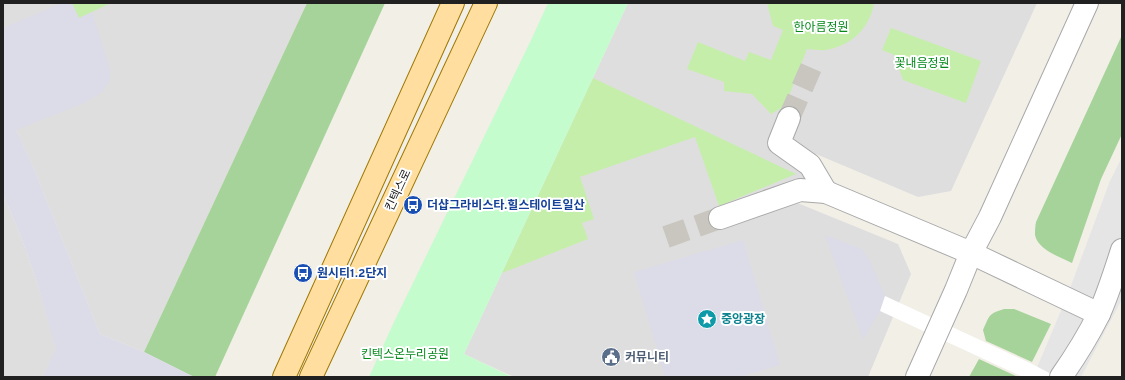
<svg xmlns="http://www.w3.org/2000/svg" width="1125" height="380" viewBox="0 0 1125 380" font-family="Overpass,'Noto Sans KR',sans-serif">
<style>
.residential{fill:#dfdede}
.grass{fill:#c6eeab}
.forest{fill:#a6d39a}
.park{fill:#c4fccd}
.parking{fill:#e5e5e5}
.plaza{fill:#dcdbe8}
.pier{fill:#fff}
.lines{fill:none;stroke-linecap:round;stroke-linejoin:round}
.minor-tunnel{stroke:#c8c6bf;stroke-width:22;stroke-dasharray:22 11;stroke-linecap:butt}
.minor-casing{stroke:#a8a8a8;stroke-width:24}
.major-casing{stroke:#9e7700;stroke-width:24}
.minor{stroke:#fff;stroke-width:22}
.major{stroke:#ffde9f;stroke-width:22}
.labels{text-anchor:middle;stroke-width:4;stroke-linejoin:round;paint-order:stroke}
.park-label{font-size:12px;fill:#06881c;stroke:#fff}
.street-label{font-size:12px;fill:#212121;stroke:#fff}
.transit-label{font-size:12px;font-weight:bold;fill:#164399;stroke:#fff;text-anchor:start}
.culture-label{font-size:12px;font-weight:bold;fill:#0d838f;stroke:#fff;text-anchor:start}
.service-label{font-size:12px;font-weight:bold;fill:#4e5e75;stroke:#fff;text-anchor:start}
</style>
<rect width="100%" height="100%" fill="#f2efe7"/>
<g class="residential">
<path d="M3,3h304l-163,349 -44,-18 -68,-170 -29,-61z"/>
<path d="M628,3h409l-86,188 -33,6 -102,-43 -11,24 -10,24 103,42 13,30 -43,103h-354l-50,-23z"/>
<path d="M3,194l17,40 18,51 19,64 -14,28h-40z"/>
</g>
<g class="grass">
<path d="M72,3h39l-32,15z"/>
<path d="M767,3h107c-4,25 -23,43 -48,47 -6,1 -13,-1 -19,-1l-22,57 -14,8 -19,-20 -28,-3v-9l-37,-13 11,-27 47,19 4,-9 22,8 12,-30 -10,-4z"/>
<path d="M891,28l90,33 -15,42 -63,-23 -9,-25 -12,-5z"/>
<path d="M593,78l203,96 -77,32 -24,-69 -115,40 14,42 -12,4 6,16 -86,34z"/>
</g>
<g class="forest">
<path d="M307,3h78l-170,374h-21l-50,-25z"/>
<path d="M1122,35v99l-21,45 -29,84c-12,-6 -34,-13 -37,-28 0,-4 0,-8 1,-13z"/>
<path d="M1004,309h10l37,15 -19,38 -46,-21 -3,-11c7,-15 5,-16 21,-21z"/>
<path d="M979,359l39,18h-49z"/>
</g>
<path class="park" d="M548,3h80l-164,351 48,23h-143l24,-53 139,-286z"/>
<path class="parking" d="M1122,157v142l-41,78h-48l33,-78 44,-118z"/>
<g class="plaza">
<path d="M62,3h10l7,15 13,-6 18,57v12l-9,12 -17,10 -68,27 16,34 68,170 44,18 50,25h-151l13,-28 -18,-64 -18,-51 -17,-40v-166z"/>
<path d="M825,235l37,14 7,10 16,37 -5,15 -17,29z"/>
<path d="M743,240l37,125 -41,12h-74l-31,-105z"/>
</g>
<path class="pier" d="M885,296l147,68 25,13h-34l-143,-66z"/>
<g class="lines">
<g class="minor-tunnel">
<path d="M789,118l24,-55"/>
<path d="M666,237l54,-19"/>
</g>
<defs>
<g id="minor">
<path d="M789,118l-10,25 31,22 16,27"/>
<path d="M720,218l80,-28 26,2 145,61 128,61"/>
<path d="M917,377l39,-87 15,-37 19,-36 97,-214"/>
<path d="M1061,377c14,-20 27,-41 38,-63 9,-20 16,-42 23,-64"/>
</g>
<g id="major">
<path d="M284,377l169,-374"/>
<path d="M311,377l175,-374"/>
</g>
</defs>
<use href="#minor" class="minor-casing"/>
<use href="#major" class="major-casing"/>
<use href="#minor" class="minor"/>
<use href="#major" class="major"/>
</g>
<defs>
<symbol id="bus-disc" viewBox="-11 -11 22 22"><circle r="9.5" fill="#1a4fb4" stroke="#fff"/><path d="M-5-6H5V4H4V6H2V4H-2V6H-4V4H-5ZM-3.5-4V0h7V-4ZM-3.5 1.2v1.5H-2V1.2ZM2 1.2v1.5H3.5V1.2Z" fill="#fff"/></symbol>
<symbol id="sight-disc" viewBox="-11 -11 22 22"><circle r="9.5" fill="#0f9aa8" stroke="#fff"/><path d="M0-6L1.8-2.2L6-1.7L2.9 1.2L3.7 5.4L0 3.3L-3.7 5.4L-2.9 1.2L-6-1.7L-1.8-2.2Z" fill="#fff"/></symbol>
<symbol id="civic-disc" viewBox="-11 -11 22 22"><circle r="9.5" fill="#5c6f8a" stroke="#fff"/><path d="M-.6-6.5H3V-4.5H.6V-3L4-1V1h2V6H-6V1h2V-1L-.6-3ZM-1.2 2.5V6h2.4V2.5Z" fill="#fff"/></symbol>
</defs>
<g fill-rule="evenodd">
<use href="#bus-disc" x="402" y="194" width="22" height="22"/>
<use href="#bus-disc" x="292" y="262" width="22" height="22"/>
<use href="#sight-disc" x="696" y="308" width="22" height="22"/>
<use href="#civic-disc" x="600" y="346" width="22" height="22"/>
</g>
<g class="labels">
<g class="park-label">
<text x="821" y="31">한아름정원</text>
<text x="922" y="67">꽃내음정원</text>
<text x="405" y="358">킨텍스온누리공원</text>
</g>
<g class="street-label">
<text transform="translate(398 190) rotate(-65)" y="4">킨텍스로</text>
</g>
<g class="transit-label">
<text x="427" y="209">더샵그라비스타.힐스테이트일산</text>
<text x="317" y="277">원시티1.2단지</text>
</g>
<g class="culture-label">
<text x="721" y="323">중앙광장</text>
</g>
<g class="service-label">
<text x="625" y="361">커뮤니티</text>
</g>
</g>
<rect width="1125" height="380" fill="none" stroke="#212121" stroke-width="8"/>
</svg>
